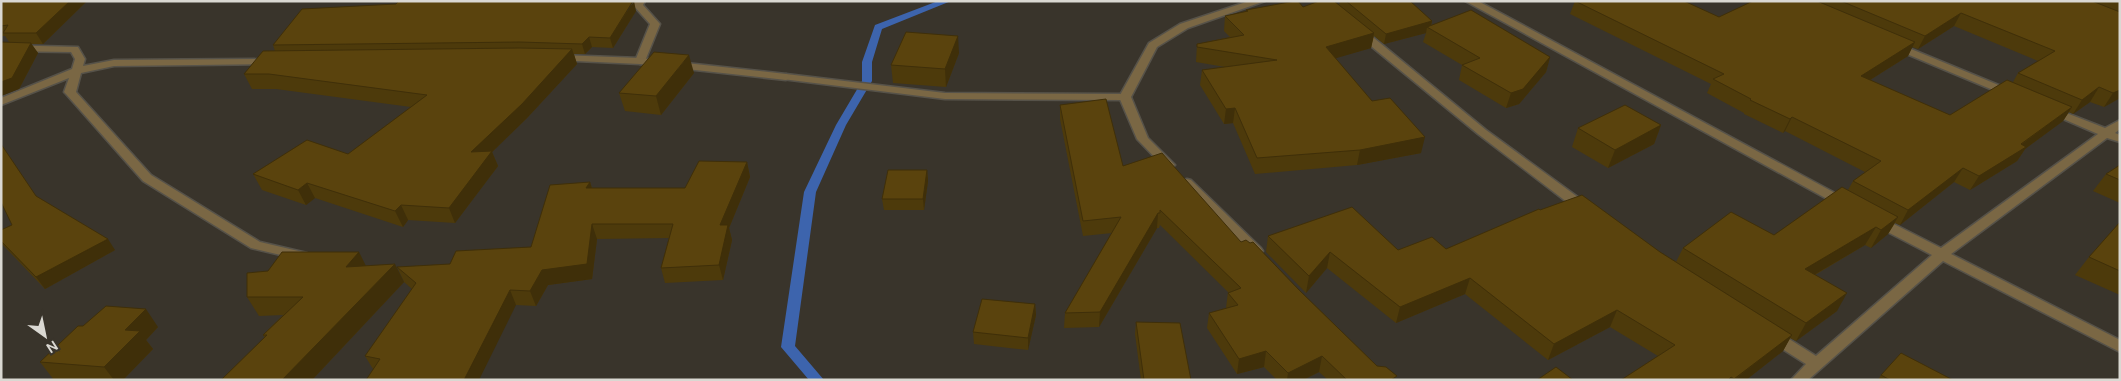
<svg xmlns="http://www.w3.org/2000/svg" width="2121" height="381" viewBox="0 0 2121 381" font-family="'DM Sans',sans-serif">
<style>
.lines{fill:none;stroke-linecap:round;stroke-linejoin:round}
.stream{fill:#3d64ad;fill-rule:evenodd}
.lane-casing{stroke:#565249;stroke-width:3}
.street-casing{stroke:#565249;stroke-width:3}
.lane{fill:#7a6744;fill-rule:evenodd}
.street{fill:#7a6744;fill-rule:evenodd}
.wall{fill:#4d3a0b;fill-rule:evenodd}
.shaded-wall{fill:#3f2f09}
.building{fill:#5a430d;stroke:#3f2f09}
</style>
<rect width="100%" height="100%" fill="#39342b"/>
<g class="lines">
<path class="stream" d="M938,1h13l-69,28 -10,33v19l-26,44 -30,67 -21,154 29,34h-15l-28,-33 23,-155 32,-67 26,-44v-19l13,-37z"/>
<defs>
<g id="lane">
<path d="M635,1h10l-2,4 17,19 -15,37 -5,3 -5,-3 15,-37 -17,-19z"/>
<path d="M786,74l159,19 180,1 6,3 -6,3 -180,-1 -163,-20 -2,-2z"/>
</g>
<g id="street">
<path d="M1249,1h16l-77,27 -31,19 -26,50 17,41 27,27 -6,4 -4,-1 -28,-29 -18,-42 30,-54 31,-19z"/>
<path d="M1465,1h13l370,199 2,3 -6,4 -4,-1z"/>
<path d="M1359,28l4,1 123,101 104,76 1,3 -1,3h-10l-102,-78 -123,-101 -1,-2z"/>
<path d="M1894,42l119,49 2,2 -2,2h-8l-115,-48 -1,-2z"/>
<path d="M1,45l77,2 7,12 -2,7 31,-6 162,-1 1,2 -1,2 -4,1 -158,2 -33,7 -5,19 75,83 109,67 47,11 2,3 -2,3 -5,1 -51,-12 -108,-67 -77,-87 -2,-2 5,-14 -68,27v-7l71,-29 3,-10 -4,-7 -70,-1z"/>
<path d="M559,55l81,3 146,16 6,3 -6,3 -146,-16 -85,-4 -1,-2 1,-2z"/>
<path d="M2051,107l54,21 15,-8v9l-5,4 5,2v7l-13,-4 -156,116 169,86v12l-177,-91 -135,119h-17l15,-16 -38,-24 -2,-4 2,-4 5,-1 5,1 38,24 116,-101 -60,-31 -1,-3 1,-3h10l59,30 157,-114 -51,-22 -2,-2 2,-2z"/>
<path d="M1187,179l4,1 70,68 2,3 -2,3h-10l-68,-68 -2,-3 2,-3z"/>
</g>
</defs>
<use href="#lane" class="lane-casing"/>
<use href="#street" class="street-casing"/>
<use href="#lane" class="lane"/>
<use href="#street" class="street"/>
</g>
<g class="wall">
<path d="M1,1h86l-44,43h-12l7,9 -19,36 -9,-46 -5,-7h-4z"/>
<path d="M1340,1h70l22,20 -1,5 119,31 -4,15 -27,32 -13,4 -47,-28 3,-15 -39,-23 3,-9 -42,11 -10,-8 -3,12 -36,10 37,43 49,52 -64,12 -102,9 -22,-51 -9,1 -24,-39 2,-15 23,-3 -29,-5 1,-18 33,-7 -6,-6 1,-15 21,-4v-2l93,-5z"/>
<path d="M1575,1l144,16 34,-16h367v97l-16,9 -14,-5 -17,12 -4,-2 -6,9 -38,28 -8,12 -47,29 -16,-8 -54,43 -5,-2 -7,11 -17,14 -6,-3 -50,30 22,36 -41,30 -6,-3 -7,13 -37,29h-125l37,-24 -48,-29 -62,33 -83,-66 -69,29 -69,-55 -21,25 -40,-41 2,-16 130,14 48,-1 94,-39 120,42 16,10 7,-14 91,-13 74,-45 5,-9 12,-9 -80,-41 -2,2 -39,-19v-1l-37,-20 4,-9 -141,-70zM1954,26l84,35 -20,12 -5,9 -63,33 -80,-35 38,-24 4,-9 6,2z"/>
<path d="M636,11l-23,37 -21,-1 -7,7h-11l3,10 -50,54 -35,34 6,14 -43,57 -47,-3 -5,7 -88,-29 -9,7 -44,-15 -9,-16 95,-20 63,-47 -135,-18h-24l-8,-15 31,-23 -2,-6z"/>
<path d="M959,53l-13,34 -53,-4 -2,-18z"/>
<path d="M694,73l-33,42 -36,-4 -6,-18z"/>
<path d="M1060,105l63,61 118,76 58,48 78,76 19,14h-68l-9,-8 -16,8h-26l-13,-13 -27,7 -30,-46 2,-15 17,-5 2,-16 -68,-67 -1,3h-2l-58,99 -35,1 1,-15 47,-80 -29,3 -23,-117z"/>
<path d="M1661,125l-7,19 -46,24 -36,-21 6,-19z"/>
<path d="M747,162l3,15 -21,51 3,12 -9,40 -58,3 -4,-15 8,-30 -72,1 -5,40 -44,6 -12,21 -20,-1 -143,64 -8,-13 47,-67 -8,-7 -7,-15 53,-3 81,-17 59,-65 2,6h93z"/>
<path d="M2120,165v38l-27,-12 13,-17z"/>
<path d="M927,170l1,11 -4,29h-40l-2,-11z"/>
<path d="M37,197l78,53 -70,39 -44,-46v-13l11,-5z"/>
<path d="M2120,222v73l-45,-20 14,-18z"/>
<path d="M366,266l38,16 -92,98 -47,-42 -2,-3 20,-20 -24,1 -12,-19z"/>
<path d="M1035,304l1,11 -8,35 -54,-6 -1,-12z"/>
<path d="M1136,322l55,58h-50l-6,-46z"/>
<path d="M158,327l-12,13 7,9 -30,31h-69l-14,-18z"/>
<path d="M1881,375l72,5h-75z"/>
</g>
<g class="shaded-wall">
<path d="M70,1h17l-44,43 -7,-11z"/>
<path d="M634,1l2,10 -23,37 -3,-10z"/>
<path d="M1961,13l-7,13 -36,23 7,-13z"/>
<path d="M1432,21l-2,8 -3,-2 -1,6 -42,11 2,-10z"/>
<path d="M1374,33l-3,15 -48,14 3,-15z"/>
<path d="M958,36l1,17 -13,34 -1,-18z"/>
<path d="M589,37l3,10 -7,7 -3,-10z"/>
<path d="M1915,42l-7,14 -54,34 7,-14z"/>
<path d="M31,43l7,10 -19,36 -18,7v-14z"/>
<path d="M572,49l5,15 -50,54 -35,34 6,14 -43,57 -6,-15 22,-56z"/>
<path d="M689,55l5,18 -33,42 -5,-19z"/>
<path d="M1550,57l-4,15 -27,32 -13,4 5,-15z"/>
<path d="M2099,87l-9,15 -17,12 9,-14z"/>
<path d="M2120,90v8l-16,9 9,-14z"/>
<path d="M2072,107l-9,14 -38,28 -8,12 -47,29 9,-14z"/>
<path d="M1235,108l-2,15 -9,1 2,-15z"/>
<path d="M1792,117l-7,14 -2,2 7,-14z"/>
<path d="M1661,125l-7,19 -46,24 7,-18z"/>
<path d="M1425,137l-4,16 -64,12 3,-15z"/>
<path d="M747,162l3,15 -21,51 3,12 -9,40 -4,-15 1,-40z"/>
<path d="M1963,168l-9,14 -54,43 8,-15z"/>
<path d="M927,170l1,11 -4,29 -1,-11z"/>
<path d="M590,182l4,14 -8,-8z"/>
<path d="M307,183l8,15 -9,7 -8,-15z"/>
<path d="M401,205l7,15 -5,7 -8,-16z"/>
<path d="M1158,213l-1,15 -58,99 1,-15z"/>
<path d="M1898,217l-10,17 -17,14 10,-18z"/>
<path d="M592,224l5,15 -5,40 -44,6 -12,21 -6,-15 12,-21z"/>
<path d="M1876,227l-11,18 -70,41 10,-17z"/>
<path d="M108,239l7,11 -70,39 -9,-12z"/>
<path d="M359,252l9,18 -22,-3z"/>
<path d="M1330,252l-3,16 -21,25 3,-17z"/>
<path d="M395,264l9,18 -92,98h-30z"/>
<path d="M1470,278l-5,16 -69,29 4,-16z"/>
<path d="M510,290l6,15 -37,75h-15z"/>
<path d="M1847,293l-10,18 -41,30 10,-18z"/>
<path d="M1035,304l1,11 -8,35v-12z"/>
<path d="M146,309l12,18 -12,13 7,9 -30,31h-9l-10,-13 21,-37z"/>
<path d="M1617,310l-7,17 -62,33 6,-16z"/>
<path d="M1792,335l-9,16 -37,29h-12z"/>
<path d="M1266,351l-2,16 -27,7 2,-15z"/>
<path d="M1322,356l-3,16 -16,8h-16l1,-7z"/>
</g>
<g class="building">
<path d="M1,1h69l-34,32h-33l5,-8 -7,1z"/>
<path d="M399,1h234l-23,37 -21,-1 -7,7 -62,-2 -247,3 29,-36 94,-5z"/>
<path d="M1295,1h3l5,6 16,-6h15l40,32 -48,14 46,54 18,-3 35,39 -65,13 -103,8 -22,-50 -9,1 -24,-39 75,-10 -80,-13v-3l47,-9 -19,-19 23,-5 -2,-1z"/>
<path d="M1346,1h64l22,20 -46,13z"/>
<path d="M1575,1h109l35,16 34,-16h64l98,41 -54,34 89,39 57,-35 65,27 -51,37 5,3 -47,29 -16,-8 -55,42 -55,-29 28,-20 -89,-44 -2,2 -40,-19 1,-1 -38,-20 11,-5z"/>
<path d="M1841,1h251l28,11v78l-7,3 -14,-6 -17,13 -64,-27 37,-22 -94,-38 -36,23z"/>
<path d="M1471,10l79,47 -27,32 -12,4 -49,-28 18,-7 -53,-31z"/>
<path d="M906,32l52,4 -13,33 -54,-4z"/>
<path d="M1,42l30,1 -19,35 -11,4z"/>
<path d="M519,48l53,1 -50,55 -51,48 21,-1 -43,57 -48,-3 -6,6 -88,-28 -9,7 -45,-16 54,-34 41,14 79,-59 -158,-21h-25l19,-23z"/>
<path d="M654,52l35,3 -33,41 -37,-3z"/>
<path d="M1106,99l17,67 39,-13 79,89 5,-2 4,3 3,-1 46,48 78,76 9,1 11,9 -6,4h-44l-25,-24 -34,17 -22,-22 -27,8 -30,-46 29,-8 -10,-12 13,-5 -81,-78v3h-2l-58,99 -35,1 56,-96 -38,4 -23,-116z"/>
<path d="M1625,105l36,20 -46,25 -37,-22z"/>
<path d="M1,144l35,52 72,43 -72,38 -35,-36v-11l11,-5 -11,-23z"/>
<path d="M699,161l48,1 -27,63h8l-9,40 -58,3 12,-44h-81l-5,40 -45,6 -12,21 -20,-1 -46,90h-98l14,-21 -15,-3 51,-73 -19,-16 53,-3 6,-13 75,-4 19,-62 40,-3 -4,6h99z"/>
<path d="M2120,165v15l-14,-6z"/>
<path d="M888,170h39l-4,29h-41z"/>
<path d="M1842,187l56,30 -17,13 -5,-3 -71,42 42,24 -41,30 -123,-75 48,-36 43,23z"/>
<path d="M1582,195l78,57 132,83 -58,44 -3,-2 -3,3h-107l54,-35 -58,-35 -63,34 -84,-66 -70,29 -70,-55 -21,24 -41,-40 84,-29 46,43 34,-13 14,12 93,-40 1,1z"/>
<path d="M2120,222v49l-31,-14z"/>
<path d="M282,252h77l-13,15 49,-3 -113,116h-61l46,-45h-4l40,-38h-56v-24l21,-2z"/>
<path d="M982,299l53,5 -7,34 -55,-6z"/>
<path d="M106,306l40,3 -21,21 15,1 -36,36 -64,-5 38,-36h5z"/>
<path d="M1136,322l44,1 11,57h-47z"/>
<path d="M1901,353l52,27h-63l-9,-5z"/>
<path d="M1556,367l17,13h-36z"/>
</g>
<rect width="2121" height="381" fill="none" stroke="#dad8d2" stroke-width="5"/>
<g transform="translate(45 336) rotate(147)" stroke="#39342b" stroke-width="4" paint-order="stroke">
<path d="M0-4L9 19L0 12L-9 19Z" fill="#dad8d2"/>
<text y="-8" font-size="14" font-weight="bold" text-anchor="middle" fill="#dad8d2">N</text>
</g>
</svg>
